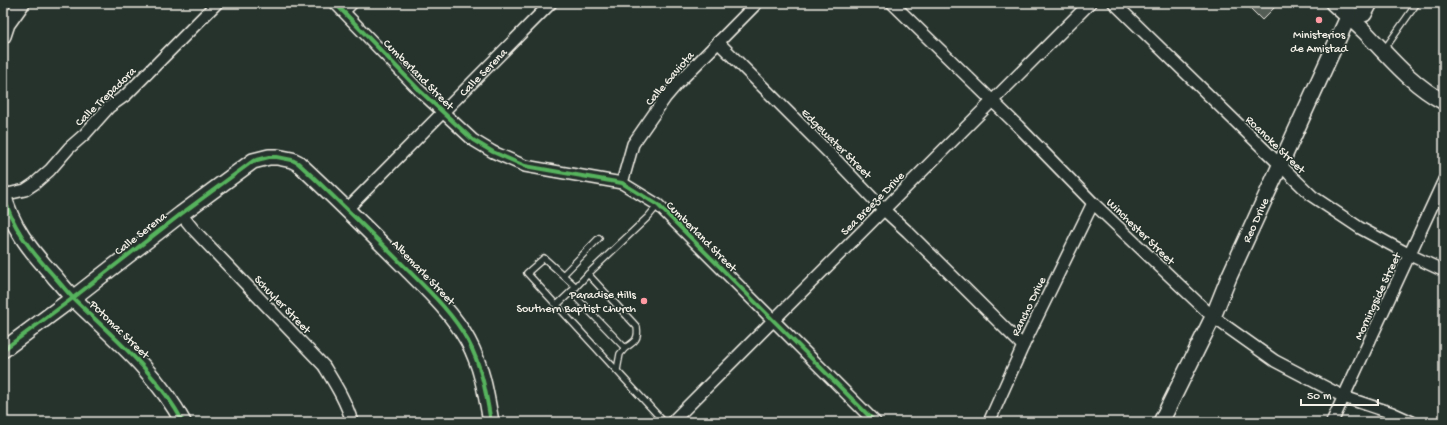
<svg xmlns="http://www.w3.org/2000/svg" width="1447" height="425" viewBox="0 0 1447 425" font-family="'Gochi Hand',sans-serif">
<style>
.building{fill:#525c55;stroke:#f4f1e8}
.lines{fill:none;stroke-linecap:round;stroke-linejoin:round}
.lane-casing{stroke:#f4f1e8;stroke-width:8}
.street-casing{stroke:#f4f1e8;stroke-width:14}
.secondary-casing{stroke:#f4f1e8;stroke-width:18}
.lane{stroke:#26332d;stroke-width:5.5}
.street{stroke:#26332d;stroke-width:11}
.secondary{stroke:#26332d;stroke-width:15}
.cycleway-casing{stroke:#26332d;stroke-width:6}
.cycleway{stroke:#56b35d;stroke-width:4}
.poi-dot{fill:#ff9aa2;stroke:#26332d;stroke-width:1.5}
.labels{text-anchor:middle;stroke-width:3;stroke-linejoin:round;paint-order:stroke}
.poi-label{font-size:12px;fill:#f4f1e8;stroke:#26332d}
.street-label{font-size:12px;fill:#f4f1e8;stroke:#26332d}
</style>
<rect width="100%" height="100%" fill="#26332d"/>
<filter id="ink" filterUnits="userSpaceOnUse"><feTurbulence type="fractalNoise" baseFrequency=".025" numOctaves="2"/><feDisplacementMap in="SourceGraphic" scale="8" xChannelSelector="R" yChannelSelector="G"/><feConvolveMatrix kernelMatrix="1 2 1 2 8 2 1 2 1" color-interpolation-filters="sRGB"/></filter>
<g filter="url(#ink)">
<path class="building" d="M1245,3h34l-17,17z"/>
<g class="lines">
<defs>
<g id="lane">
<path d="M1384,50l33,-47"/>
<path d="M588,274l60,-57 10,-12"/>
<path d="M563,275l36,-37"/>
<path d="M571,292l54,56c9,-6 14,-8 12,-21l-49,-53 -12,13"/>
<path d="M557,305l19,-18 -32,-29 -17,15 137,149"/>
<path d="M617,370l3,-16 5,-6"/>
</g>
<g id="street">
<path d="M335,3l84,87 54,50 20,12 32,14 97,17 36,22 217,217"/>
<path d="M892,3l126,123 75,77 120,114 62,44 69,36 48,16 20,9"/>
<path d="M1114,3l198,193 48,32 50,27 34,16"/>
<path d="M344,11l8,-8"/>
<path d="M718,42l121,121 44,46 25,23 115,114"/>
<path d="M622,183l11,-39 32,-46 12,-14 80,-81"/>
<path d="M3,195l22,-5 9,-6 16,-14 19,-22 16,-14 24,-27 17,-12 91,-92"/>
<path id="s1" d="M347,209l204,-206"/>
<path d="M181,214l12,15 131,137c11,18 22,35 28,56"/>
<path d="M672,422l418,-419"/>
<path d="M989,422l34,-76 70,-143"/>
<path d="M1332,422l112,-242"/>
</g>
<g id="secondary">
<path d="M1333,3c11,10 22,19 32,29 25,26 47,53 79,70"/>
<path d="M1348,17l16,-3 6,-11"/>
<path d="M3,36l4,-12 15,-21"/>
<path d="M3,193c8,33 27,57 50,82 7,8 14,17 22,25 39,38 82,73 108,122"/>
<path d="M3,350l70,-52 108,-84 72,-53 16,-4h8l15,3 6,3c37,34 72,69 107,104 23,23 47,45 63,74 14,26 18,52 23,81"/>
<path id="s2" d="M1161,422l52,-105 16,-40 119,-260 -1,-14"/>
</g>
</defs>
<use href="#lane" class="lane-casing"/>
<use href="#street" class="street-casing"/>
<use href="#secondary" class="secondary-casing"/>
<use href="#lane" class="lane"/>
<use href="#street" class="street"/>
<use href="#secondary" class="secondary"/>
<defs>
<g id="cycleway">
<path d="M335,3l84,87 54,50 20,12 32,14 97,17 36,22 217,217"/>
<path d="M3,193c8,33 27,57 50,82 7,8 14,17 22,25 39,38 82,73 108,122"/>
<path d="M3,350l70,-52 108,-84 72,-53 16,-4h8l15,3 6,3c37,34 72,69 107,104 23,23 47,45 63,74 14,26 18,52 23,81"/>
</g>
</defs>
<use href="#cycleway" class="cycleway-casing"/>
<use href="#cycleway" class="cycleway"/>
</g>
</g>
<g class="poi-dot">
<circle cx="1319" cy="20" r="4"/>
<circle cx="644" cy="301" r="4"/>
</g>
<g class="labels">
<g class="poi-label">
<text x="1319" y="38">Ministerios<tspan x="1319" dy="14">de Amistad</tspan></text>
<text x="636" y="298" text-anchor="end">Paradise Hills<tspan x="636" dy="14">Southern Baptist Church</tspan></text>
</g>
<g class="street-label">
<text dy="4" stroke="none"><textPath href="#s1" startOffset="193">Calle Serena</textPath></text>
<text transform="translate(419 74) rotate(45)" y="4">Cumberland Street</text>
<text transform="translate(669 78) rotate(-49)" y="4">Calle Gaviota</text>
<text transform="translate(105 96) rotate(-44)" y="4">Calle Trepadora</text>
<text transform="translate(837 143) rotate(45)" y="4">Edgewater Street</text>
<text transform="translate(1276 144) rotate(44)" y="4">Roanoke Street</text>
<text transform="translate(872 203) rotate(-45)" y="4">Sea Breeze Drive</text>
<text dy="4" stroke="none"><textPath href="#s2" startOffset="223">Reo Drive</textPath></text>
<text transform="translate(1141 231) rotate(44)" y="4">Winchester Street</text>
<text transform="translate(140 233) rotate(-38)" y="4">Calle Serena</text>
<text transform="translate(702 236) rotate(45)" y="4">Cumberland Street</text>
<text transform="translate(424 272) rotate(46)" y="4">Albemarle Street</text>
<text transform="translate(1377 296) rotate(-65)" y="4">Morningside Street</text>
<text transform="translate(283 304) rotate(46)" y="4">Schuyler Street</text>
<text transform="translate(1028 306) rotate(-64)" y="4">Rancho Drive</text>
<text transform="translate(120 329) rotate(44)" y="4">Potomac Street</text>
</g>
</g>
<rect width="1447" height="425" fill="none" stroke="#26332d" stroke-width="16"/>
<rect x="8" y="8" width="1431" height="409" fill="none" stroke="#f4f1e8" stroke-width="1.5" filter="url(#ink)"/>
<path d="M1301 399v6h77v-6" fill="none" stroke="#f4f1e8" stroke-width="2"/>
<text x="1307" y="399" font-size="12" fill="#f4f1e8" stroke="#26332d" stroke-width="3" paint-order="stroke">50 m</text>
</svg>
